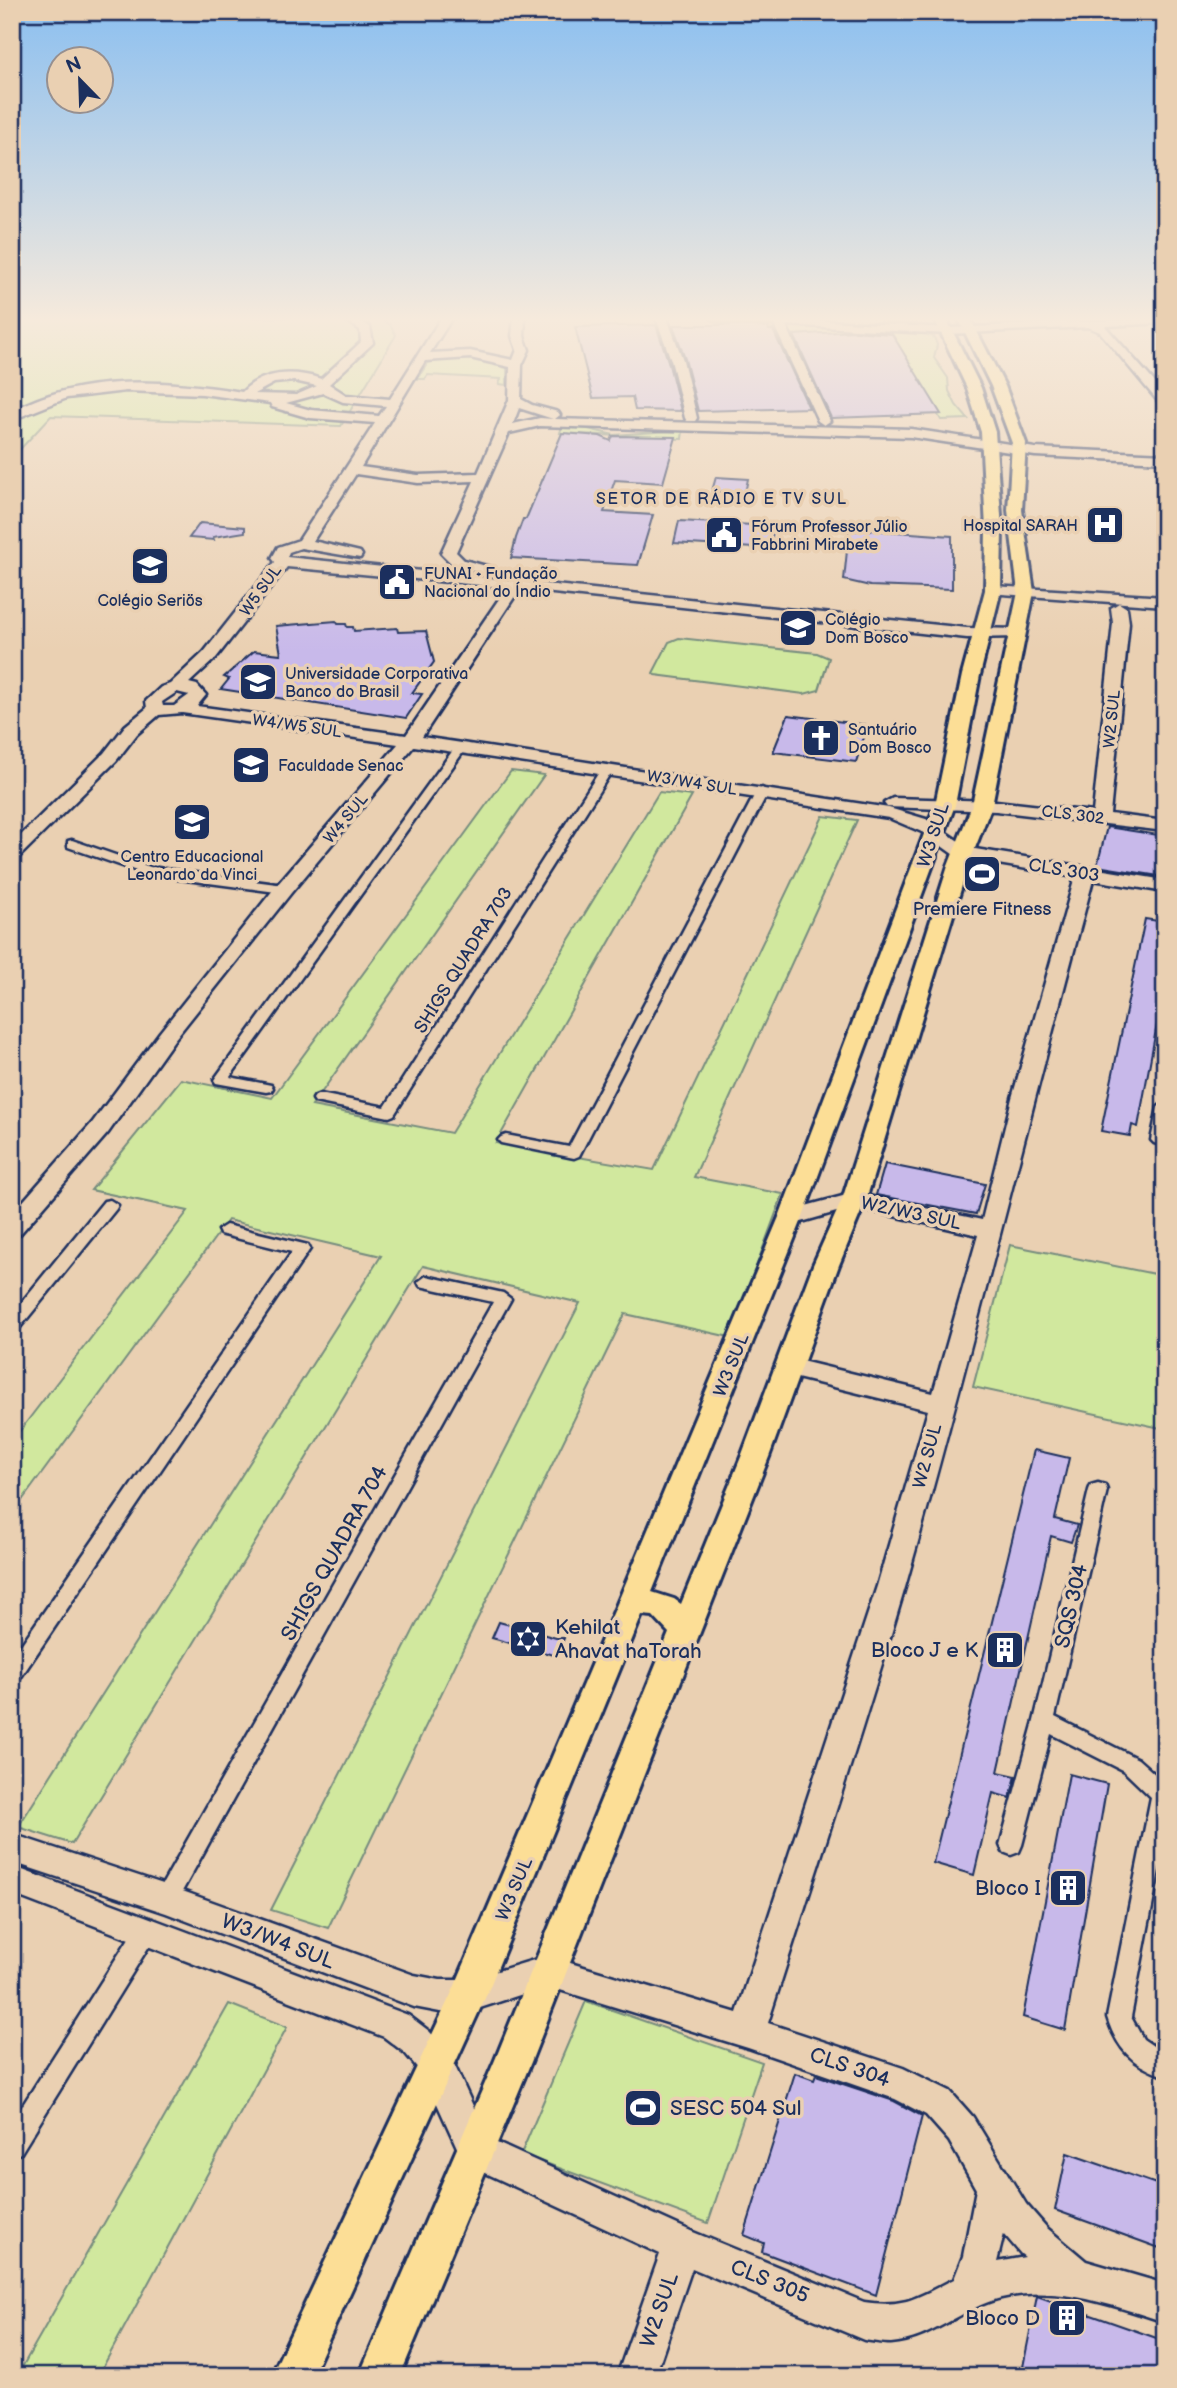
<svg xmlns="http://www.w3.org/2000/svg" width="1177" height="2388" viewBox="0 0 1177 2388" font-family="'Balsamiq Sans',sans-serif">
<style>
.green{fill:#d1e89e;stroke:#768c7e;stroke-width:2}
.building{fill:#c8b9ea;stroke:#1b2f5e;stroke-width:2}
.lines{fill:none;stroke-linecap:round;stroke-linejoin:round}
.street-casing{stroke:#1b2f5e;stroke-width:5}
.secondary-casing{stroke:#1b2f5e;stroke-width:5}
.primary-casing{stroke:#1b2f5e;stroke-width:6}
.street{fill:#ead0b2;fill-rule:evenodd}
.secondary{fill:#ead0b2;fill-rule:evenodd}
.primary{fill:#fcde96;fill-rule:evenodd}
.labels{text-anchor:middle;stroke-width:7;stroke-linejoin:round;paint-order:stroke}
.far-neighbourhood-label{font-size:16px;letter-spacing:2px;fill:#1b2f5e;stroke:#ead0b2}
.far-poi-label{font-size:16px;fill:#1b2f5e;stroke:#ead0b2;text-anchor:start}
.far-street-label{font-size:16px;fill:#1b2f5e;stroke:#ead0b2}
.street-label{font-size:18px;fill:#1b2f5e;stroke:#ead0b2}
.poi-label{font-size:18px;fill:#1b2f5e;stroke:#ead0b2}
.near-street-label{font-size:21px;fill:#1b2f5e;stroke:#ead0b2}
.near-poi-label{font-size:21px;fill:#1b2f5e;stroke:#ead0b2;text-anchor:end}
</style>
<rect width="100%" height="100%" fill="#ead0b2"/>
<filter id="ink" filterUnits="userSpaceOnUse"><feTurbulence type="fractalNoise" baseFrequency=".0143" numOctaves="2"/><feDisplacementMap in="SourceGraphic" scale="14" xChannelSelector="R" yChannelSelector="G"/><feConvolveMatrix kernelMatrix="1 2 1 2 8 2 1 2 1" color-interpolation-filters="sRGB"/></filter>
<g filter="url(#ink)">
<g class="green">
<path d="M12,318h368l10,7 6,10 -55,91 -290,-10 -39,42z"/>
<path d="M781,324l141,8 12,5 3,8 -3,13 14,20 1,13 7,14 12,14 -27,1 -52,-88 -102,3z"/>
<path d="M449,358l42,2 16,6v19l-8,-1 2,-5 -73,-4 -3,4h-8l11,-16z"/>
<path d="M562,426l17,1 35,8 69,-5 -1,9 -122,-6z"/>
<path d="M679,638l138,15 12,5 -10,32 -15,4 -149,-19 -2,-2 16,-31z"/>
<path d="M511,771l33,4 -232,331 139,27 208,-341 33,4 -196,347 158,27 169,-354 34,4 -163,357 89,17 -53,143 -105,-23 -297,614 -57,-18 309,-607 -157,-37 -351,578 -54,-17 363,-571 -153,-36 -216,294v-73l176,-230 -97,-21 90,-111 91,19z"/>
<path d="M1010,1245l155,31v153l-192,-42z"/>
<path d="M586,2001l176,61 -54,161 -187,-69z"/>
<path d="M229,2004l58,23 -189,349h-81z"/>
</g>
<g class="building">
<path d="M656,325l12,36 13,50 -46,-1 -3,-13 -39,1 -18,-71z"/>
<path d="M673,325h60l35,2 1,3h4l36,78 -111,3 -13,-52z"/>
<path d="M853,331l39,3 49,80 -110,4 -37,-83z"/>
<path d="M562,433l38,3 11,5 2,-5 63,1 -13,46 -48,-3 -11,32 49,3 -15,50 -127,-7 5,-20 7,-19h3z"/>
<path d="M716,477l32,2 -3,14 -33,-2z"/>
<path d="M679,521l95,5 -4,23 -96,-6z"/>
<path d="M200,523l45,4v5l-32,5 1,3 -25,-2z"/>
<path d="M869,530l83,6v53l-82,-3 -26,-6 5,-49z"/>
<path d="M336,621l2,3h8l1,3h6l1,4 43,-3 1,4 28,-1 8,31 -22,31 10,1 -16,24 -185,-29 8,-10 -5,-2 30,-26 27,3 -5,-28z"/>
<path d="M788,715l80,10 -12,37 -83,-10z"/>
<path d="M1107,827l58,9v41l-68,-11z"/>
<path d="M1145,919l20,3v59l-27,146 -6,-2 -2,11 -29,-5z"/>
<path d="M885,1164l100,20 -9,30 -100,-19z"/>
<path d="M1034,1450l35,8 -14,61 22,6 -6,17 -20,-6 -53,236 18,4 -6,22 -17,-5 -19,82 -41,-12z"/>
<path d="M499,1622l57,16h8l-7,18 -65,-18z"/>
<path d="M1069,1774l38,10 -42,246 -42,-13z"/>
<path d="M795,2073l19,7 2,-5 78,26 28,15 -46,179 -114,-43 2,-9 -20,-8z"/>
<path d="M1067,2153l98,34v63l-110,-40z"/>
<path d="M1037,2296l128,45v35h-117l-25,-9z"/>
</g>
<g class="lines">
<defs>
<g id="street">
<path d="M460,744l6,4 -236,329 41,8 2,3 -2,3 -5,1 -50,-9 -2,-3 2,-3 240,-331z"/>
<path d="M607,765l6,4 -219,346 -5,2 -74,-15 -2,-3 2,-3 5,-2 65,13 216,-338z"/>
<path d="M762,788l6,4 -189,364 -5,2 -73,-15 -3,-3 3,-3 5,-2 63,12 187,-355z"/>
<path d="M72,840l78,27 134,18 6,4 -6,4 -136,-18 -80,-28v-6z"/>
<path d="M1165,1102v44l-11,-3 -3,-3 7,-33z"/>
<path d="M110,1200l8,5 -2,4 -98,121 -6,2v-18l92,-113z"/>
<path d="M226,1225l82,20 2,4 -291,431 -7,2v-24l280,-406 -72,-18 -2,-4z"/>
<path d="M426,1276l77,17 8,6 -337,607 -8,3 -8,-3 -3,-7 3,-7 335,-590 -73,-16 -2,-4z"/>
<path d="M1098,1483l7,2 2,5 -52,227 83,42 27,24v56l-34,178 12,22 22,15v22c-32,-10 -48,-27 -58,-59l44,-220 -27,-26 -73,-37 -29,111 -3,7 -8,3 -8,-3 -3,-7 34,-124 55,-231 2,-5z"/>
<path d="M146,1921l8,3 3,7 -3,7 -133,215 -9,3v-34l126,-198z"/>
</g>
<g id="secondary">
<path d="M343,318h12l15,9 3,16 -44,41 17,11 44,4 51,-81h11l-22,35 40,-2 43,9 4,-10 -5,-14 2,-18h11l-1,18 5,14 -7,15 -1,34 11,6 26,7 2,3 -5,4 356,10 124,19 130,6v8l-130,-6 -124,-19 -371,-11 -31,7 -53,119 8,8 26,7 2,3 -2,3 -5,1 -31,-8 -13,-13 33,-72 -56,2 -62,-9 -43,67 47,11 2,3 -2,3 -59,-10 -12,4 -2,5 680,71 56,1 3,3 -3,3 -5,2 -51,1 -451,-49 -1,7 -93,141 467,71 37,11 43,29 196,32v12l-72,-12c-64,234 -120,470 -187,704 -43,147 -92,293 -138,439l135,45 47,23 23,26 53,87 21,24 39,33 79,23v38c-53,-17 -108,-38 -164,-24 -38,9 -69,42 -110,45 -9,0 -18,-2 -27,-3l-172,-72 -37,108h-38l43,-122 -196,-91 -39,-86 -20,-24 -21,-16 -372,-143v-28l396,149 21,16 20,22 39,86 205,93 171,70c42,6 54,-5 90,-23l9,-23 13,-67 -27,-48 -23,-26 -31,-16 -147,-51 -201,-62 -79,26h-28l-26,-5 -248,-94 -154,-51v-28l154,51 248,90 26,5h28l79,-24 190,57 140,-427 51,-176 -139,-34 -9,-3 -4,-6 4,-6 9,-3 144,35 45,-158 -124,-28 -63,18 -8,-3 -4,-5 4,-5 71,-19 128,27 30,-122 63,-221 -118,-20 -35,-25 -33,-14 -475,-72 -123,147 -117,147 -66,93 -88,101 -8,3v-23l80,-91 68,-91 117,-147 121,-141 -216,-31 -23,2 -22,19 -21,27 -98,97 -6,1v-15l92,-91 21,-27 22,-18 -1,-7 15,-14 9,-3 34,-32 71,-90 -3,-4 6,-11 21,-7 76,-117 -65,-5 -38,-11 -2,-4 -68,-9 -76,-3 -59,7 -55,22v-9c69,-38 155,-31 230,-19 20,-21 52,-22 79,-13l40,-37 -1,-12zM470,358l40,9 -1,33 -31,73 -60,2 -57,-8 64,-106zM294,381l23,5 -21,9 -42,-1 20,-11zM323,393l20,9 43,4 -7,10 -68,-6 -25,-7zM519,408l34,11 -13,-1 -27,6zM287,567l214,20v9l-95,139 -209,-29 9,-11 -9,-10 -8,-2 27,-25zM177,692l12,3 -15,11h-11l-1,-4zM1004,2234l17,20 4,3 -28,5z"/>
<path d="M656,318h11l16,42 14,58 -2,3h-8l-2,-3 -14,-58z"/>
<path d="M712,318h66l170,10 217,-10v5l-60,3 60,68v12l-4,-1 -61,-73 -12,-5 -140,7 -162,-9 44,96 -6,4 -6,-4 -44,-96 -57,-4z"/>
<path d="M993,586l172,11v9l-177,-13 -2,-3z"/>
<path d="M1119,603l8,5 2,15 -19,191 55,7v10l-169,-20 -109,-4 -3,-4 9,-5 103,3 97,11 20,-189 -2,-15z"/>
</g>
<path id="primary" d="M934,318h12l35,70 14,44 7,97 -1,61 -21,85 -25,130 -152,412 -151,375 22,7 7,5 60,-147 72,-192 29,-65 106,-334 24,-61 46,-213 -10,-82 4,-67 -21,-57 -33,-68h12l35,68 21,57 -4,67 12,82 -42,213 -24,61 -102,334 -27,65 -70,192 -238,605 -131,314h-41l136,-316 174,-427 -16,-17 -11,-1 -156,381 -174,380h-41l183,-388 163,-384 162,-387 156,-412 27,-130 23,-85 1,-61 -5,-97 -14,-44z"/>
</defs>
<use href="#street" class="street-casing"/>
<use href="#secondary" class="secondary-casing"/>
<use href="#primary" class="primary-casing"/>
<use href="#street" class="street"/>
<use href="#secondary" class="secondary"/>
<use href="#primary" class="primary"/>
</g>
</g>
<linearGradient id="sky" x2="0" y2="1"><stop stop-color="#8bbff0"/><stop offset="0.49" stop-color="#f6eadc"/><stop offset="1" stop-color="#f6eadc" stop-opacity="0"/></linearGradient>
<rect width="1177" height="652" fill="url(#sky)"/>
<defs>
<symbol id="hospital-square" viewBox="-11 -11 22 22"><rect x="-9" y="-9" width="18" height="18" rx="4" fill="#1b2f5e" stroke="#ead0b2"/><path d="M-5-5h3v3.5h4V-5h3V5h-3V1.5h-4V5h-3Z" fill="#fff"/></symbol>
<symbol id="civic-square" viewBox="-11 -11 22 22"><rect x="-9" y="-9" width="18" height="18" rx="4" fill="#1b2f5e" stroke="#ead0b2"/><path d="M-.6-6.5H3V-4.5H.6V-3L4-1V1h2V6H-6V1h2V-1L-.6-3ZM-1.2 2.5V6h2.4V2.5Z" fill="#fff"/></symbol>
<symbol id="school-square" viewBox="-11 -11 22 22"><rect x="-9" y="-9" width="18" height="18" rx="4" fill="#1b2f5e" stroke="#ead0b2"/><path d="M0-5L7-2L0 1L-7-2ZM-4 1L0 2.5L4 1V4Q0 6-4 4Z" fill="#fff"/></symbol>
<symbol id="university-square" viewBox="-11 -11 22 22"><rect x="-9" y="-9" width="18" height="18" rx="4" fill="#1b2f5e" stroke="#ead0b2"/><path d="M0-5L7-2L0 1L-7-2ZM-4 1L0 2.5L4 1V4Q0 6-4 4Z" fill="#fff"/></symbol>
<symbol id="church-square" viewBox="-11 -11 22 22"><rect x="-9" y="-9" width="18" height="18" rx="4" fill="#1b2f5e" stroke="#ead0b2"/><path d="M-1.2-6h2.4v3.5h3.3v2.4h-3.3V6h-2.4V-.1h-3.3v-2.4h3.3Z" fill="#fff"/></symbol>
<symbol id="stadium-square" viewBox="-11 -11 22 22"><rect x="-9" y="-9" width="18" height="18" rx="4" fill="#1b2f5e" stroke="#ead0b2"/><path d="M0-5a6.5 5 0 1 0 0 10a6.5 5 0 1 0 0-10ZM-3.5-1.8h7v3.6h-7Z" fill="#fff"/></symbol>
<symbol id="synagogue-square" viewBox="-11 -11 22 22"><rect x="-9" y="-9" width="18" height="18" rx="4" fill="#1b2f5e" stroke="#ead0b2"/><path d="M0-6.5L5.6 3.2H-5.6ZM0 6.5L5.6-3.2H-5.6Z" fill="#fff"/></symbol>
<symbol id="building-square" viewBox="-11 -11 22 22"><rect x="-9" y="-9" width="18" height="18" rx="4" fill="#1b2f5e" stroke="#ead0b2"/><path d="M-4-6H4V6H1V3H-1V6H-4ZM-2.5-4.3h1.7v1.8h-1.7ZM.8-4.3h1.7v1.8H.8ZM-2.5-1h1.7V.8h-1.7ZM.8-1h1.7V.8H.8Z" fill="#fff"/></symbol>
</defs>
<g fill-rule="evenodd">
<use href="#hospital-square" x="1083" y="503" width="44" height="44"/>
<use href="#civic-square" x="702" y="513" width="44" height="44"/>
<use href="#school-square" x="128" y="544" width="44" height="44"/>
<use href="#civic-square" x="375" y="560" width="44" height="44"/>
<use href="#school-square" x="776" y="606" width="44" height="44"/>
<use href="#university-square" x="236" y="660" width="44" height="44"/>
<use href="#church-square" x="799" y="716" width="44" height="44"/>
<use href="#university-square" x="229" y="743" width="44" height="44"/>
<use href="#school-square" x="170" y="800" width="44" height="44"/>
<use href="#stadium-square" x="960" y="852" width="44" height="44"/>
<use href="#synagogue-square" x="506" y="1617" width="44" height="44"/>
<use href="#building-square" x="983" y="1628" width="44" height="44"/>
<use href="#building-square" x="1046" y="1866" width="44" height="44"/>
<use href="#stadium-square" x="621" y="2086" width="44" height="44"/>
<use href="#building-square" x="1045" y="2296" width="44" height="44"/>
</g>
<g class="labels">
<g class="far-neighbourhood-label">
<text x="722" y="504">SETOR DE RÁDIO E TV SUL</text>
</g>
<g class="far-poi-label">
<text x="1078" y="531" text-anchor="end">Hospital SARAH</text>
<text x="751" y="532">Fórum Professor Júlio<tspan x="751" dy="18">Fabbrini Mirabete</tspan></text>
<text x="424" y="579">FUNAI - Fundação<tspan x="424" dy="18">Nacional do Índio</tspan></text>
<text x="150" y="606" text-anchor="middle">Colégio Seriös</text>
<text x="825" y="625">Colégio<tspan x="825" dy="18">Dom Bosco</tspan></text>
<text x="285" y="679">Universidade Corporativa<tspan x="285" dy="18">Banco do Brasil</tspan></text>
<text x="848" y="735">Santuário<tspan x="848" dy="18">Dom Bosco</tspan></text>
<text x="278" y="771">Faculdade Senac</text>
<text x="192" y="862" text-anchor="middle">Centro Educacional<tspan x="192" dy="18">Leonardo da Vinci</tspan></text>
</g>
<g class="far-street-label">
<text transform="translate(260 590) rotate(-54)" y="6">W5 SUL</text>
<text transform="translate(1111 719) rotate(-84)" y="6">W2 SUL</text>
<text transform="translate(297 725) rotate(8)" y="6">W4/W5 SUL</text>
<text transform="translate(692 782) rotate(9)" y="6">W3/W4 SUL</text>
<text transform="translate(1073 814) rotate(7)" y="6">CLS 302</text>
<text transform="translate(345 818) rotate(-50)" y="6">W4 SUL</text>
</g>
<g class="street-label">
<text transform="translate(933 835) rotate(-72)" y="6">W3 SUL</text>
<text transform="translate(1064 870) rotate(9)" y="6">CLS 303</text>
<text transform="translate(463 960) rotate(-58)" y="6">SHIGS QUADRA 703</text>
<text transform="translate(911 1213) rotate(12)" y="6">W2/W3 SUL</text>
<text transform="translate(731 1365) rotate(-68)" y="6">W3 SUL</text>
<text transform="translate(927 1456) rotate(-75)" y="6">W2 SUL</text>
<text transform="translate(514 1889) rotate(-67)" y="6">W3 SUL</text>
</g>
<g class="poi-label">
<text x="982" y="915">Premiere Fitness</text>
</g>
<g class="near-street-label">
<text transform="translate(334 1553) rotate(-61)" y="7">SHIGS QUADRA 704</text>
<text transform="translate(1071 1606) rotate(-77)" y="7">SQS 304</text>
<text transform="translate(278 1941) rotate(21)" y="7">W3/W4 SUL</text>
<text transform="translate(850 2067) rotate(19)" y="7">CLS 304</text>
<text transform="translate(770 2281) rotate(22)" y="7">CLS 305</text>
<text transform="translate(659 2310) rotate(-71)" y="7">W2 SUL</text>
</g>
<g class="near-poi-label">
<text x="555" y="1634" text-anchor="start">Kehilat<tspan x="555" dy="24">Ahavat haTorah</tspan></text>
<text x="978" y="1657">Bloco J e K</text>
<text x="1041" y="1895">Bloco I</text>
<text x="670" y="2115" text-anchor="start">SESC 504 Sul</text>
<text x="1040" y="2325">Bloco D</text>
</g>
</g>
<rect width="1177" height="2388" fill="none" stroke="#ead0b2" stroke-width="42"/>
<rect x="21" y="21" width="1135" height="2346" fill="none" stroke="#1b2f5e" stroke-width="2.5" filter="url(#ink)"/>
<g transform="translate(80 80) rotate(337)"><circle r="33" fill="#ead0b2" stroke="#979090" stroke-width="2"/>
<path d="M0-5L12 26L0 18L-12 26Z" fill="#1b2f5e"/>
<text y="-10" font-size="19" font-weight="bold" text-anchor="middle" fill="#1b2f5e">N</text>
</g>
</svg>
